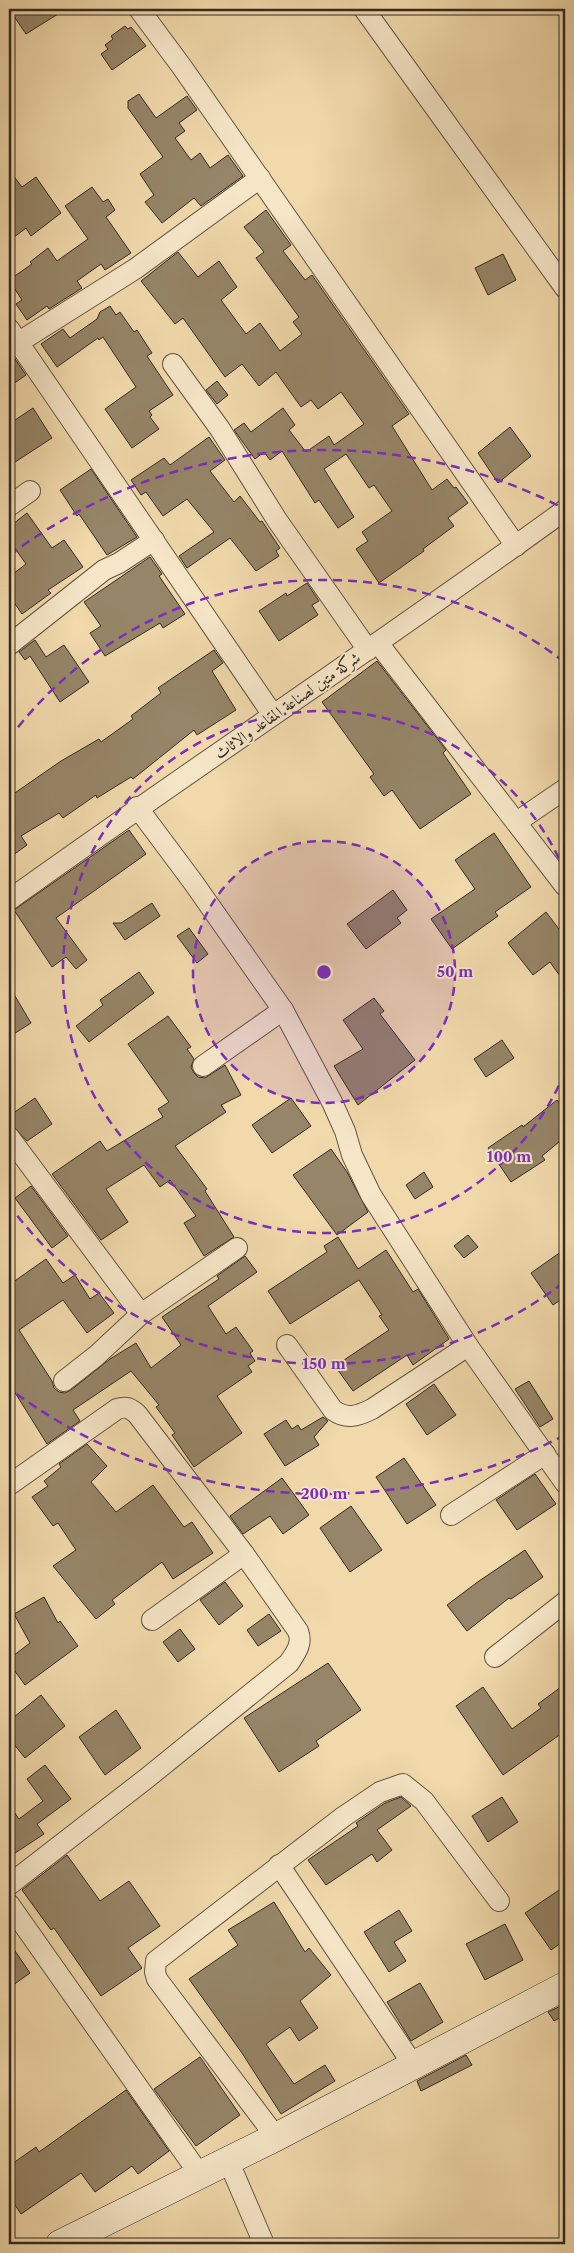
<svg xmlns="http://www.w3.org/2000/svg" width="574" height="2253" viewBox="0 0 574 2253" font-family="'Libre Caslon Text',Amiri,serif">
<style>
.building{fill:#968568;stroke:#342a20}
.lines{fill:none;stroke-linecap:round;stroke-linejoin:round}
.minor-casing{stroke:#635643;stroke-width:22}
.secondary-casing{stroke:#342a20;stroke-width:29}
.minor{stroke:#f6e6c8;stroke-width:20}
.secondary{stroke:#f6e6c8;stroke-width:28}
.ring{fill:none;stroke:#7b2cbf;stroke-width:2.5;stroke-dasharray:9 6}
.labels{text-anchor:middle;stroke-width:4;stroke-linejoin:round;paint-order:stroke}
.street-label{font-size:16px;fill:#342a20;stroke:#f6e6c8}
.centre{fill:#7b2cbf;stroke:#f6e6c8;stroke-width:2.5}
.ring-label{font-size:15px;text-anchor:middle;font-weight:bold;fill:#7b2cbf;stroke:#f6e6c8;stroke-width:4;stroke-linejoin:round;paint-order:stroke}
</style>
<rect width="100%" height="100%" fill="#f1d9ab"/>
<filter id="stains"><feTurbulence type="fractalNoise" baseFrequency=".004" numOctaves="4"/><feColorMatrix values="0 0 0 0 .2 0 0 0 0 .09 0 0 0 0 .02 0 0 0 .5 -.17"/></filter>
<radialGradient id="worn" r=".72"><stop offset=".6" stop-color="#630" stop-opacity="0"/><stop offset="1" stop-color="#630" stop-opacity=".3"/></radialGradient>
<g class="building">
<path d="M9,9h57l-40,25z"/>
<path d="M125,26l3,3 3,-2 15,19 -34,24 -11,-16 7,-5 -3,-4 8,-6 -2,-3z"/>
<path d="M139,94l17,24 31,-22 10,14 -18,13 6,8 -10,7 16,22 9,-7 10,15 18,-13 15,21 -42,30 -7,-8 -32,25 -17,-21 9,-7 -14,-21 23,-17 -35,-49v-7z"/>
<path d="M9,170l13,17 14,-10 25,36 -30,23 -5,-8 -17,13z"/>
<path d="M92,187l11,15 5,-3 7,11 -9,7 25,36 -26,17 -4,-6 -24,17 5,7 -33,21 -2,-3 -20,14 -11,-16 6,-4 -13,-20 23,-16 -2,-2 18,-14 9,13 31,-22 -23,-33z"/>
<path d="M266,210l25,35 -8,6 22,29 7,-5 97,139 -17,12 40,64 15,-11 7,9 2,-1 12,16 -20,15 6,8 -31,23 1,2 -45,32 -23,-34 12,-8 -6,-9 30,-21 -18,-26 -5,3 -23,-34 -22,15 30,48 -16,11 -19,-28 -4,3 -33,-52 -12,9 -6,-8 -9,7 -21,-29 10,-7 7,9 32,-24 12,17 -6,5 17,22 23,-16 5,9 30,-21 -23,-32 -23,17 -7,-9 -10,7 -25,-35 -17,14 -17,-22 -17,13 -42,-59 -8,6 -34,-43 37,-29 20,25 21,-16 18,26 -16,13 25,34 14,-11 20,28 22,-17 -9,-12 6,-5 -43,-59 8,-6 -20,-25z"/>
<path d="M503,254l13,26 -28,15 -13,-27z"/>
<path d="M110,306l6,9 4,-3 14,20 3,-2 15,23 -5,3 26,39 -24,16 3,4 -2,2 9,12 -27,19 -27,-39 31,-22 -33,-50 -4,3 -1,-2 -41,29 -16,-23 22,-15 7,9 27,-19 3,-7z"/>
<path d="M9,350l17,25 -17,12z"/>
<path d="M217,381l11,14 -11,9 -11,-14z"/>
<path d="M33,408l19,30 -43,28v-42z"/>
<path d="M510,427l21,29 -33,27 -20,-30z"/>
<path d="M209,437l16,23 -15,11 24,31 6,-6 20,26 2,-1 18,27 -4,3 3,5 -23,15 -26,-33 -43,30 -8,-12 35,-24 -27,-33 -24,17 -17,-24 -5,3 -10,-15 33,-22 6,7z"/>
<path d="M91,469l46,68 -30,18 -28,-41 -2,2 -17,-26z"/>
<path d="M27,513l25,35 12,-8 19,27 -35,23 3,3 -29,21 -13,-19v-18l17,-13 -17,-24v-13z"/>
<path d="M150,557l12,17 -3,2 26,38 -22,14 -3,-5 -55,33 -15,-23 11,-7 -17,-24z"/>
<path d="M307,583l12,18 -7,4 6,10 -39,26 -20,-30 27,-18 1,3z"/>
<path d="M35,640l11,17 18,-12 25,37 -29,20 -30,-46 -5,4 -6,-8z"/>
<path d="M214,650l9,13 -11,8 24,39 -39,25 -3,-5 -61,49 -2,-2 -34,21 -1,-3 -33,23 -4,-5 -38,23 6,9 -18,13v-61l52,-36 38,-22 2,3 32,-23 -2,-3 30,-23 -3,-5z"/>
<path d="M377,661l69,89 -3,3 28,41 -51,35 -28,-39 -8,6 -14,-19 4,-3 -52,-72z"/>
<path d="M129,830l17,24 -90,64 31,42 -11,9 -10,-12 -14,10 -38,-57z"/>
<path d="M494,833l37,54 -36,25 3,4 -46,33 -21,-30 44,-30 -20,-29z"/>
<path d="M393,890l14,20 -10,8 4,5 -35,26 -19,-25z"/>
<path d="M152,903l8,13 -35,24 -12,-17h8z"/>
<path d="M546,912l19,25v46l-15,-21 -17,13 -25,-32z"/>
<path d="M189,928l19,26 -11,9 -20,-27z"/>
<path d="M139,972l15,21 -65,49 -13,-16 27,-21 -3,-5z"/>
<path d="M9,986l22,37 -22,14z"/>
<path d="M374,998l10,13 -4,3 35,46 -57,45 -24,-39 29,-17 -20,-29z"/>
<path d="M168,1016l23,31 -4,2 7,10 -3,8 3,6 4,4 7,1 20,-13 16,30 -20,10 5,7 -51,34 32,43 -2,2 29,46 -30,19 -20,-33 12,-7 -26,-36 -10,7 -16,-22 -38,24 22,33 -27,18 -49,-66 48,-33 7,10 56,-34 -5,-8 11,-7 -41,-58z"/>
<path d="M502,1040l12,18 -28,19 -12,-18z"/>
<path d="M35,1098l17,26 -25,17 -14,-15 -4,-10z"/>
<path d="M291,1098l20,28 -39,27 -20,-28z"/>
<path d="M557,1100l8,10v27l-23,19 3,4 -34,22 -23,-34 34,-23 1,2z"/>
<path d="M331,1149l16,23 21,40 -31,23 -44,-60z"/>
<path d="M424,1172l9,15 -18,12 -9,-14z"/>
<path d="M31,1186l37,50 -16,12 -37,-50z"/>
<path d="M468,1235l10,12 -14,11 -10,-12z"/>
<path d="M338,1237l20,32 28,-19 27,42 5,-3 31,50 -36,26 -6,-10 -54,36 -18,-25 54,-36 -10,-14 3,-1 -23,-35 -69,44 -22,-33 59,-39 -3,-6z"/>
<path d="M565,1249v48l-12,8 -22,-32z"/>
<path d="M245,1256l12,16 -49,34 18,28 10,-7 17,24 -3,2 5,8 -7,5 4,6 -35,24 25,37 -48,34 -22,-32 3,-2 -19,-26 3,-2 -28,-34 -58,39 7,11 -33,23 -33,-53 -5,3v-109l37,-26 17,24 12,-8 15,24 9,-6 15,20 -27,20 -24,-33 -44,30 33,51 2,7 5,4 6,1 6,-3 39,-31 26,-16 15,25 30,-23 -19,-28 57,-38 -2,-3z"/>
<path d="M529,1381l24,38 -13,8 -25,-38z"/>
<path d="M434,1384l22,31 -29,20 -21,-31z"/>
<path d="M323,1417l5,4 -14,16 5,8 -34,21 -21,-32 22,-14 6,9 6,-4 3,5z"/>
<path d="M87,1444l20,22 -16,16 25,30 37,-27 31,42 8,-5 21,31 -40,26 -11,-17 -50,38 3,4 -19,15 -43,-53 23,-16 -18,-27 -5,3 -21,-29 16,-11 -4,-5 17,-14 -2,-3z"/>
<path d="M404,1458l32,47 -29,19 -31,-47z"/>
<path d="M535,1474l21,30 -39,26 -21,-30z"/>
<path d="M282,1478l27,37 -26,19 -13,-18 -27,18 -13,-18z"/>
<path d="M351,1506l31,44 -32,22 -30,-44z"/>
<path d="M525,1550l18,27 -32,22 -2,-1 -42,33 -20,-26 32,-24z"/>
<path d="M225,1582l18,24 -24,19 -19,-25z"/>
<path d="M44,1597l14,26 2,-2 18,25 -53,39 -16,-22v-4l21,-16 -16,-29z"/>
<path d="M269,1614l12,17 -23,15 -11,-16z"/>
<path d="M180,1629l15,20 -17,13 -15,-20z"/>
<path d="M328,1663l33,47 -45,31 3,5 -40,26 -35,-54z"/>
<path d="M565,1684v47l-62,44 -47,-69 27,-19 29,42 29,-21 -3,-4z"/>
<path d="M41,1695l24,31 -40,32 -16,-20v-17z"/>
<path d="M116,1710l25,38 -36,27 -26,-38z"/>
<path d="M45,1765l26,34 -34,25 7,10 -35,23v-52l10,14 24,-18 -16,-22z"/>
<path d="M401,1797l10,9 -34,24 15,20 -15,12 -5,-8 -46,31 -18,-25 50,-34 -2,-3 29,-20z"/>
<path d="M502,1797l16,25 -30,20 -16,-26z"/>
<path d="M67,1855l33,46 29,-20 31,45 -32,22 14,20 -41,28 -47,-68 -3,2 -29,-40z"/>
<path d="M565,1886v54l-14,10 -26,-37z"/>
<path d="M274,1902l31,50 4,-4 22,27 -31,26 18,27 -19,13 -9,-14 -24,17 28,40 31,-19 10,16 -54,33 -39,-61 -53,-74 49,-34 -10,-15z"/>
<path d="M399,1910l13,21 -18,11 12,19 -17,11 -25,-40z"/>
<path d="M505,1924l18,36 -38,20 -19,-36z"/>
<path d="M9,1942l21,31 -21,15z"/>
<path d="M420,1983l23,39 -32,19 -24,-39z"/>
<path d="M565,2004v11l-11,6 -6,-9z"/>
<path d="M466,2055l6,10 -51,26 -4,-10z"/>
<path d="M200,2057l40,58 -44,31 -42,-57z"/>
<path d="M126,2090l43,61 -31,23 -6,-8 -37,26 -14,-19 -60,41 -12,-18v-30l27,-19 3,5z"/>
</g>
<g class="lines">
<defs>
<g id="minor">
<path d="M139,9l43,58 334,479"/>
<path d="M364,9l201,279"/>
<path d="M9,329l264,386"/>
<path d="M19,342l116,-73 125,-91"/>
<path d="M173,364l47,65 57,91 91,130"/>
<path d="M9,506l21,-15"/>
<path d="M378,643l187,243"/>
<path d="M9,645l95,-75 15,-7 35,-23"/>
<path d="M137,807l56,75 90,128 49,92 13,29 7,24 19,40 97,151 97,137"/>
<path d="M518,821l47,-32"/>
<path d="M9,900c184,-132 373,-257 556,-390"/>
<path d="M203,1066l80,-56"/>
<path d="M9,1137l132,177 -45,42 -32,25"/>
<path d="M141,1314l96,-66"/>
<path d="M287,1345l46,65c14,10 25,6 39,-1l96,-63"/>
<path d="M9,1485l108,-76c9,-3 13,-1 20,5l107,140 54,77c5,13 -2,21 -9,32l-142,115 -138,107"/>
<path d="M451,1515l94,-61"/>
<path d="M152,1620l92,-66"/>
<path d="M495,1657l70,-55"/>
<path d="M279,1865l135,201"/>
<path d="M9,1904l191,271"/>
<path d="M276,2137l-119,-158 -2,-7 1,-11 187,-144 37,-25 23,-8 21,17 75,100"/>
<path d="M228,2160l36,84"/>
</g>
<path id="secondary" d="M60,2244l216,-107 289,-151"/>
</defs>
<use href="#minor" class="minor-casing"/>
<use href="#secondary" class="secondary-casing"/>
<use href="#minor" class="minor"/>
<use href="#secondary" class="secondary"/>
</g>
<circle cx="324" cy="972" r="131" fill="#7b2cbf" fill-opacity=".12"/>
<g class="ring">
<circle cx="324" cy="972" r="131"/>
<path d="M565 1072A261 261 0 1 1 565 872"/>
<path d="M563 1283A392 392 0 0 1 9 1205M9 739A392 392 0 0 1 563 661"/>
<path d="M565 1435A522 522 0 0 1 10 1389M10 555A522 522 0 0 1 565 509"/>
</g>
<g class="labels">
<g class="street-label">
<text transform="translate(287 705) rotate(-35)" y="6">شركة متين لصناعة المقاعد والاثاث</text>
</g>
</g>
<circle cx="324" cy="972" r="8" class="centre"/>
<g class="ring-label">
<text x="455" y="977">50 m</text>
<text x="509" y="1162">100 m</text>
<text x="324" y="1369">150 m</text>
<text x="324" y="1499">200 m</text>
</g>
<rect width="574" height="2253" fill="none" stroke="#f1d9ab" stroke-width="30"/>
<rect x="10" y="10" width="554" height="2233" fill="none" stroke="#342a20" stroke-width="2.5"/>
<rect x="15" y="15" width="544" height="2223" fill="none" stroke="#342a20"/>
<rect width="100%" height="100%" filter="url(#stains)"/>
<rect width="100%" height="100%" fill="url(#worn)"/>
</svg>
